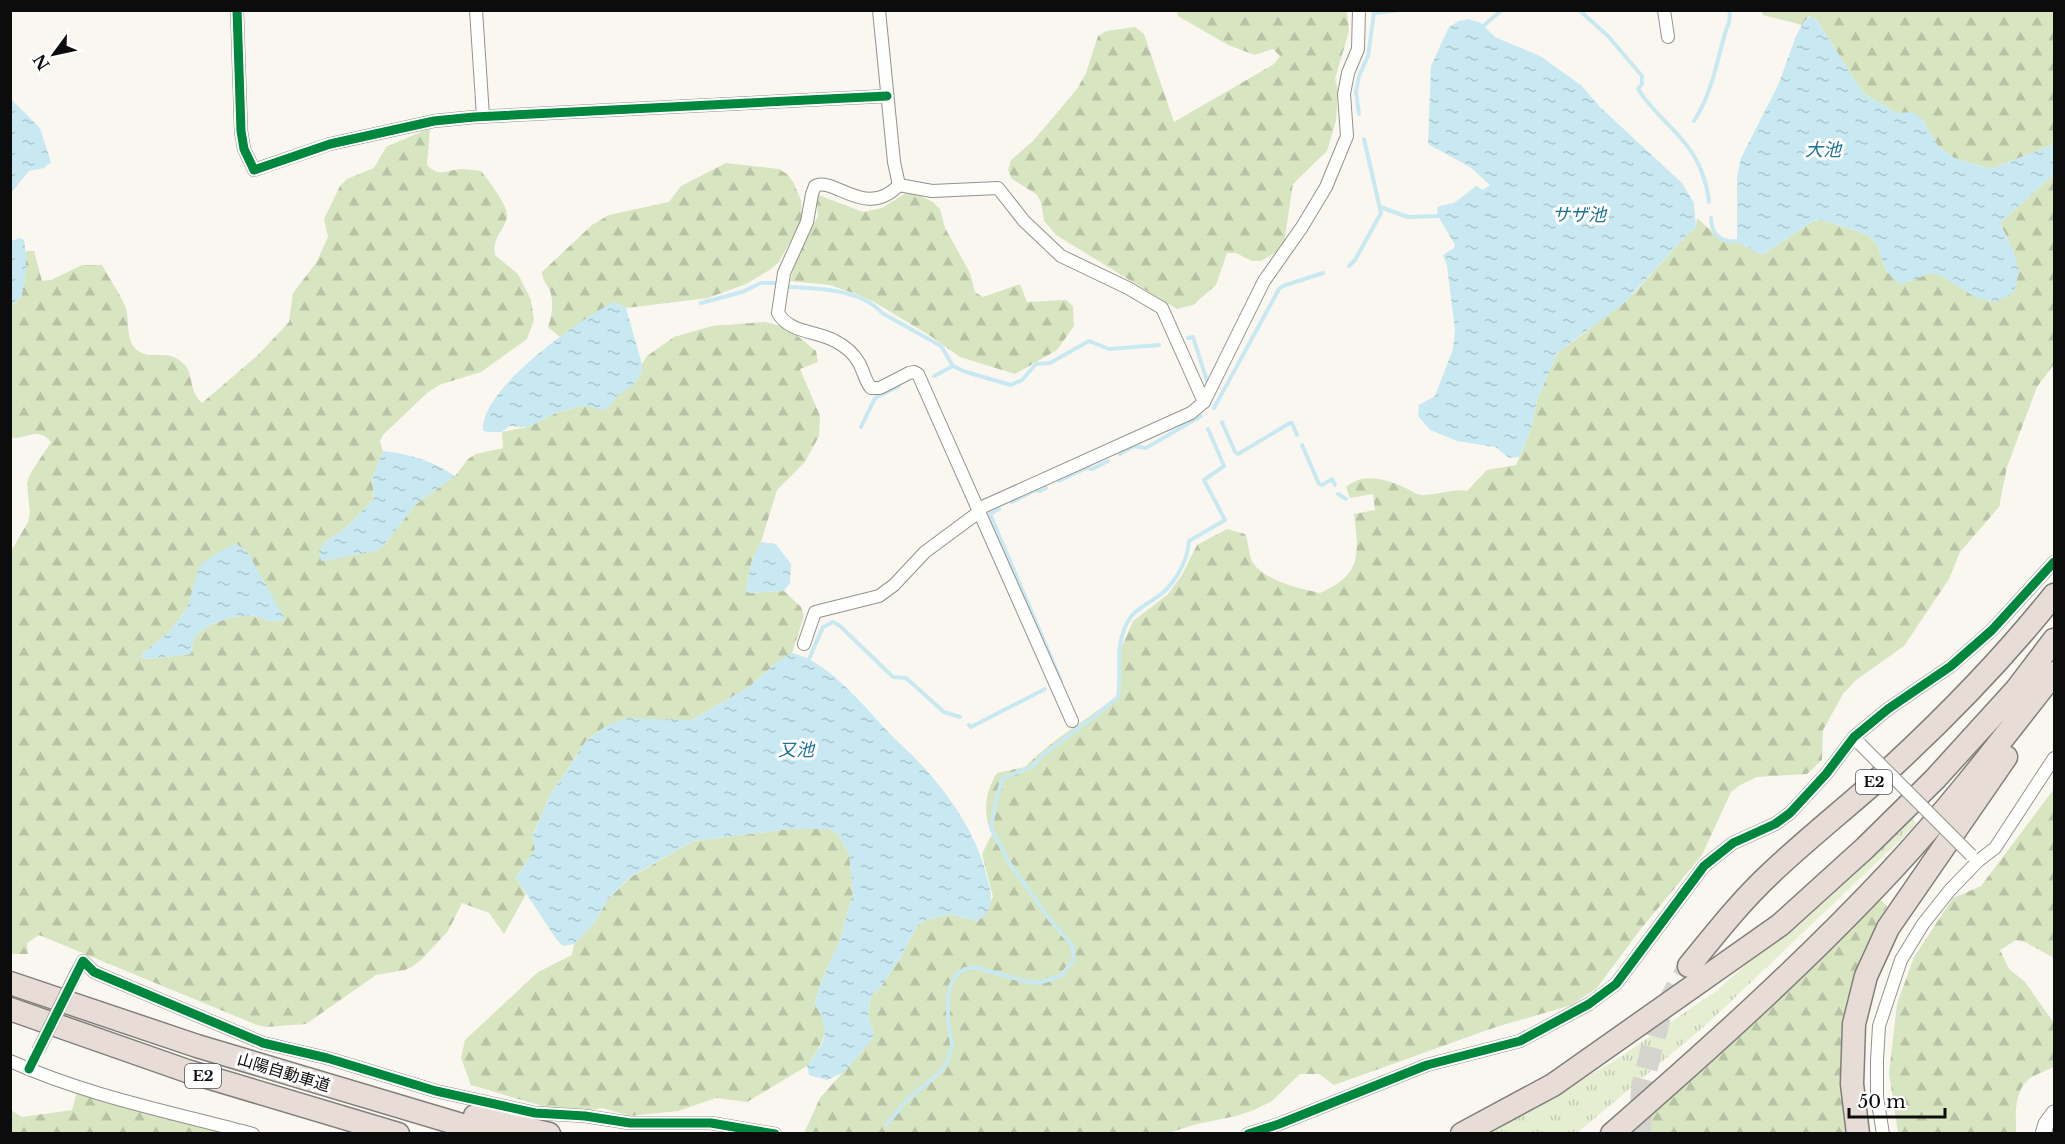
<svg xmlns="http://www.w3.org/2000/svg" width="2065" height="1144" viewBox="0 0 2065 1144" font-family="'Libre Baskerville','Noto Sans JP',serif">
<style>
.grass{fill:url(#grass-tufts)}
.forest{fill:url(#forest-firs);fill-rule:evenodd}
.water{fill:url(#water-ripples)}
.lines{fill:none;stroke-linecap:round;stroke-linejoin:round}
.stream{stroke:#c9e9f2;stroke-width:4}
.motorway-tunnel{stroke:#d6d4cf;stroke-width:22;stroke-dasharray:22 11;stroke-linecap:butt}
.minor-casing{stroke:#93928f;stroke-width:14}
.tertiary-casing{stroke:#93928f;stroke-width:17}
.motorway-casing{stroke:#807f7c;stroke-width:25}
.minor{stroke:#fefefd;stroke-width:12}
.tertiary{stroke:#fefefd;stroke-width:15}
.motorway{stroke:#e7dcd6;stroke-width:22}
.minor-bridge-casing{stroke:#93928f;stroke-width:14;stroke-linecap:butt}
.minor-bridge{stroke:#fefefd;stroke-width:12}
.cycleway-casing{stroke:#fff;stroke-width:13}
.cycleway{stroke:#00873e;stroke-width:9}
.labels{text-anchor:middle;stroke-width:6;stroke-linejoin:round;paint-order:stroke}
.shield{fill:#fff;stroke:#555;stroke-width:1.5}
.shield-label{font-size:15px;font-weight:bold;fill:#0c0c0c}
.street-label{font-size:16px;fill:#0c0c0c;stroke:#fff}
.water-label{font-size:18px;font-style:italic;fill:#1d7197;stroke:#fff}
</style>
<defs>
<pattern id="grass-tufts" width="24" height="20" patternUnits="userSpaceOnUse" patternTransform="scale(1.5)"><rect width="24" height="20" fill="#e6eed2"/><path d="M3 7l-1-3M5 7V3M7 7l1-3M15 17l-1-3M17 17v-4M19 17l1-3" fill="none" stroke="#c4cbb3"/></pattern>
<pattern id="forest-firs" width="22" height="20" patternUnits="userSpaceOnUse" patternTransform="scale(1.5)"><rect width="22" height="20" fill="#d8e5c1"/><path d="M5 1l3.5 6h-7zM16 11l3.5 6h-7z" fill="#b8c3a5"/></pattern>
<pattern id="water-ripples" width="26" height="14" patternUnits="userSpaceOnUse" patternTransform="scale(1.5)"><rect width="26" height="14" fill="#c9e9f2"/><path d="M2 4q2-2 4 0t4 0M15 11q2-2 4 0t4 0" fill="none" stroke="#abc7ce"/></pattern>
</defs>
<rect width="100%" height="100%" fill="#faf7f1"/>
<path class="grass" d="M1911,818l6,6 -211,201 -129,108 -91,1 37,-19 100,-60 93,-64z"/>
<g class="forest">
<path d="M1177,11h170l2,20 -14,48 3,11 -2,31 -9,30 -34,33 -9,59 -6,8 -17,10h-9l-16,-8h-9l-11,32 -23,20 -16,4 -121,-74 -12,-14 -3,-19 -5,-8 -24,-15 -4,-9 3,-10 22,-19 44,-52 9,-16 12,-37 8,-5 29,-4 9,7 30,88 100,-58 6,-8 -7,-7 -18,6 -27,-10 -50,-29z"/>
<path d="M1761,11h293v133l-63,25 -37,-11 -16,-12 -16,-27 -25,-6 -34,-20 -47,-74 -7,-3 -7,9 -39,-10z"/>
<path d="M430,128l-3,37c12,12 18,6 33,4 7,0 15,1 21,2 7,9 27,34 26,45 -2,15 -15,20 -12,39l23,19 13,26 3,20 -7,19 -46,33 -42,13 -12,8 -44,42 -3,6 3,10 -11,28 2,20 -27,28 -23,16 -3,17 55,-9 8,-6 31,-40 40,-29 13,-17 8,-5 27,-6 -1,-16 26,-5 28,-14 21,-6 11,-1 9,2 14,-6 30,-28 1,-10 5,-8 27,-19 38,-11 53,-4 16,4 9,4 26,21 2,11 -18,7 20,47 -1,20 -14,26 -28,28 -16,52 -9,18 -6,29 2,4 36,-2 17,16 3,9 -12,37 -15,9 -28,25 -57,33h-28l-58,6 -20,15 -36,55 -17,38 2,15 -19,29 10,16 -22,40 -15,-21 -27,-10 -14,28 -27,29 -8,6 -8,4 -29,5 -70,49 -39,3 -10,-2 -218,-90 -12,8 1,11h-17l-1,-401 18,-31 2,-9 -3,-30 3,-9 21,-32c-14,-16 -23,-3 -40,-4v-132l9,-8 2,-4 4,-43h8l8,30 9,-1 31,-15h20c7,13 17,27 23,41 6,14 -2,39 17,47 15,7 27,-5 43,12 9,10 3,25 17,38l56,-48 31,-33 4,-29 23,-30 12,-26 -4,-18 16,-33 7,-7 27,-11 12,-21zM187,608l97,11c-15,6 -17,-1 -31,-3 -16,-2 -47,7 -57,20 -4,4 -4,12 -5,18l-44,5 -5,-1 1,-5 26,-21z"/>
<path d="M726,163l53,6 8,5 6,8 8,18 1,20 -23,42 -8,7 -25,15 -38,14 -82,10 -12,-6 -54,35 -12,-10c4,-10 6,-26 2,-36 -3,-7 -8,-11 -8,-19l50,-47 17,-10 60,-13 12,-16z"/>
<path d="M2054,174v190l-17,23 -30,80 -8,40 -39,45 -11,27 -45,67 -48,34 -13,14 -20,36 -1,30 -15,14 -50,3 -17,8 -9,7 -29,63 -62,75 -43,58 -25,17 -76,22 -162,58 -15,-11h-19l-28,27 -18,9 -18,6 -39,8 -29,9h-364l16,-35 50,-56 4,-8 -6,-19 3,-20 9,-7 22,-33 15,-29 8,-6 25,-6 27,7 16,-24 -11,-43 10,-20c-10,-20 -7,-42 5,-61l28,-6c26,-27 62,-47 92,-71l4,-48 12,-27 34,-26 7,-9 8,-11 15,-30 30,-16 18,5c4,8 3,18 7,27 10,19 48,28 68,32 42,-18 39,-39 34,-79l21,-4 -2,-16 -23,4 -4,-11c19,-16 42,-7 62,2 5,3 11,7 17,6 15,-1 27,-6 42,-4l20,-21 29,-5 15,-36 6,-29 21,-48 24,-17 52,-42 50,-55 12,-11 1,-9 22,20 13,5 5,-1 25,13 51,-34 9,-1 41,13 8,5 6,7 10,27 52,2 38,24 37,-46 -14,-29z"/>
<path d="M906,193l10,1 17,8 7,7 5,19 25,45 5,19 8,5 37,-13 7,18 39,-2 7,6 1,20 -17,24 -42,24 -55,-17 -28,-20 -58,-35 -18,-8 -26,-9 -40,-4 8,-27 20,-38 -2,-22 47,18 19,-4z"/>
<path d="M2054,789v169l-29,-16 -9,-2 -16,10 9,19 16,13 29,41v44c-7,3 -15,6 -22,10 -19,12 -16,37 -16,56h-118l-9,-60 8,-69 17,-47 39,-59 28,-12z"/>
<path d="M789,829h39l9,4 12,20 4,40 -13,47 -20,45 -5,18 9,18 2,11 -8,18 -11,16 -60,36 -31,-4 -38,13 -48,5 -28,-8 -33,6 -98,-29 -10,-27 4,-18 73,-68 34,-17 2,-11 20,-21 15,-25 22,-21 62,-36z"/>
<path d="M1880,899l7,7c-11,21 -25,44 -32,67 -15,51 -17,109 -8,160l-197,1v-18z"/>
<path d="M77,1092l146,41 -212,1v-24l11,7 50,-7z"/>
</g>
<g class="water">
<path d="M1811,16l5,3 47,74 34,20 16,-1 9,7 16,27 16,12 37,11 63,-25v30l-54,49 14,29 5,20 -5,20 -18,10 -19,-4 -39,-24h-10l-27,11 -14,-13 -10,-27 -6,-7 -8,-5 -41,-13 -9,1 -51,34 -25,-13v-65l4,-19 38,-75 17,-47 8,-15z"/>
<path d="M1468,19l13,4 14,14 45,19 41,29 19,22 82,76 12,20 2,24 -12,11 -61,66 -65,48 -21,48 -6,29 -12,28 -10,1 -14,-11 -38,-6 -27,-11 -12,-14 1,-11 16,-9 18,-47 2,-19 -8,-64 -4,-11 11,-7 1,-3 -17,-29 -1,-7 2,-3 15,-3 22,-17 7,4 7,-5 -20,-18 -42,-23 3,-78 18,-39 10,-6z"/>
<path d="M11,99l29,29 11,34 -7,6 -15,3 -18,22z"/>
<path d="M20,238l4,2c3,15 3,42 -3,56 -2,4 -7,7 -10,10v-65z"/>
<path d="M614,302l12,6 16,56 -1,10 -9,12 -15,10 -10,13 -6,1 -13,-4 -11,1 -21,6 -28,14 -18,-1 -8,6h-15l-4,-2c-3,-41 97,-111 131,-128z"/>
<path d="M383,451c27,3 50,10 72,25l-40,29 -31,40 -8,6 -55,10 -2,-10 5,-8 23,-16 27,-28 -2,-20z"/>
<path d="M761,542l15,2 15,20 -1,19 -6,8 -37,2 -1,-4 6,-29z"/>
<path d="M236,543l12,10 37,66c-16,6 -18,-1 -32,-3 -16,-2 -47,7 -57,20 -4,4 -4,12 -5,18l-44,5 -5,-1 1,-5 26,-21 18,-24 13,-43 17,-12z"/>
<path d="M792,653c35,7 74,55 98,81 8,8 16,15 24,23 32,33 62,74 73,120 5,18 8,32 -9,44l-28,-7 -25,6 -8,6 -15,29 -22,33 -9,7 -3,20 6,19 -4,8 -26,30 -17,8 -18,-5 -2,-9c20,-28 24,-32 8,-63l5,-18 20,-45 13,-47 -4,-40 -12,-20 -9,-4h-39l-96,12 -63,36 -21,21 -15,25 -20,21 -11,2 -7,-7 -40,-61 19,-29 -2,-14 17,-39 36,-55 20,-15 21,-8 65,2 57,-33 28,-25z"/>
</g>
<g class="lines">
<g class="stream">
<path d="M1579,10l29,26 34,40v8l-4,5c12,20 32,35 46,53 14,16 23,39 25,60"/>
<path d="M1483,26l19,-16"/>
<path d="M1359,114l-3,-22 3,-16 9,-20 6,-43 27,-3"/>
<path d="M1694,121c17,-26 22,-55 30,-84 2,-10 8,-16 5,-27"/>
<path d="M1380,207l28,10 30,-1"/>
<path d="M1711,218c0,16 10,25 26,23"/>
<path d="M1349,266l6,-6 26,-47 -17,-74"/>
<path d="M787,287c29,1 74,2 95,26l59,33 12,20 13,6 45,13 11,-5 14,-16 14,-1 39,-22 20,8 50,-4"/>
<path d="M701,303l41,-11 19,-9h14"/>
<path d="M1188,338l5,-1 15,47"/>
<path d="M934,376l19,-10"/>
<path d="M1214,408l65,-119 4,-3 40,-13"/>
<path d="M1222,422l13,30 3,2 52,-31h2l5,12"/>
<path d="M861,427l14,-29 24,-12"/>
<path d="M1302,445l17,39 3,1 10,-6 3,6"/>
<path d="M1120,454l14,-8 12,2 55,-32"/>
<path d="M1059,481l27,-13 6,1 16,-8"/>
<path d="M1338,494l8,5"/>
<path d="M1012,502l23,-12 5,1 6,-3"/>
<path d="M999,509l-9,5 71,167"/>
<path d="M809,659l14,-32 10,-5 7,4 53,51 13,1 38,34 16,5"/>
<path d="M969,725l2,2 74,-38"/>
<path d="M886,1125l20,-24 34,-29 7,-10 5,-17 -4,-25v-23l3,-13 7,-11 7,-4 10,-2 49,14 15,2 23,-8 12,-16 -2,-14 -21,-24 -41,-57 -19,-36 4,-23 7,-25 3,-3 26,-10 12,-12 48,-36 27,-22c4,-27 -4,-48 9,-74 5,-11 17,-17 27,-24 18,-10 34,-37 35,-58l36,-21 -21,-40 20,-14 -16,-37"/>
</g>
<path class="motorway-tunnel" d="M1640,1134l2,-48 18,-69 29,-51"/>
<defs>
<g id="minor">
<path d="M237,10l4,121 3,18 10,21 76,-26 104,-23 40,-4 413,-21"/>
<path d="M476,10l7,106"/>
<path d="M879,10l15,152 5,23"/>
<path d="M1664,10l4,27"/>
<path d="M899,185c-33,35 -65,-9 -84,1l-3,8 -5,28 -23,51 -6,40c11,20 40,18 57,28 10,5 19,13 24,22 5,9 6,18 12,25h9l29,-15 5,-1 4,2 154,347"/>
<path d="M899,185l33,6 66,-3 26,33 37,35 67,32 34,20 42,94"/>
<path d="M978,509l213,-96 13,-11 60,-121 38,-54 24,-40 21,-51 -3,-42 4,-21 10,-24 1,-39"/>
<path d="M804,644l11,-32 64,-16 15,-11 31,-33 54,-40"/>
<path d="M76,974l7,-13 11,11 169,71 64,15 109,33 99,22 50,3 45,7h81l64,11"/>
<path d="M10,1061c78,35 161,51 243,73"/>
<path d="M1248,1134l31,-10 148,-59 93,-24 69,-37 27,-20 88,-118 29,-23 42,-19 15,-11 36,-39 28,-37 34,-28 63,-43 41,-36 62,-68"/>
<path d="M1883,1134l-6,-37v-37l2,-34 22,-66 22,-36 27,-34 28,-29 17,-13 59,-90"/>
</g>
<path id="tertiary" d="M2043,1134l3,-10 8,-11"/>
<g id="motorway">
<path d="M1689,966c26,-32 52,-65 82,-93 40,-38 83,-71 124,-109 56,-52 111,-109 159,-169"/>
<path d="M10,983l187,63 295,88"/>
<path d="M10,1009l177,62 211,63"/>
<path d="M475,1116l74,18"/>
<path d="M1462,1134l91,-49 227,-160 85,-77 70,-69 81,-89 38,-50"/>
<path d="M1612,1134c96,-84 191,-169 278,-262 59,-63 111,-131 164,-199"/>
<path d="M1858,1134l-6,-50 2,-60 12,-48 22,-48 118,-171"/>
</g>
</defs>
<use href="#minor" class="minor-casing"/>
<use href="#tertiary" class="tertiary-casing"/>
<use href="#motorway" class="motorway-casing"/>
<use href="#minor" class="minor"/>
<use href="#tertiary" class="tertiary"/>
<use href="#motorway" class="motorway"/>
<defs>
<g id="minor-bridge">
<path d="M1860,744l111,111"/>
<path d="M38,1051l38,-77"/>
</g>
</defs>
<use href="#minor-bridge" class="minor-bridge-casing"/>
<use href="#minor-bridge" class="minor-bridge"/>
<defs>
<g id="cycleway">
<path d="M237,10l4,121 3,18 10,21 76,-26 104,-23 40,-4 413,-21"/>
<path d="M29,1069l54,-108 11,11 169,71 64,15 109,33 99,22 50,3 45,7h81l64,11"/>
<path d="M1248,1134l31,-10 148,-59 93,-24 69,-37 27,-20 88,-118 29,-23 42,-19 15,-11 36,-39 28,-37 34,-28 63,-43 41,-36 62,-68"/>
</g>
</defs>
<use href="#cycleway" class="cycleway-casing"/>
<use href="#cycleway" class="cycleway"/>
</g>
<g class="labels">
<g class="shield">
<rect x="1856" y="770" width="36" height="24" rx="4.5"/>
<rect x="185" y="1064" width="36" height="24" rx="4.5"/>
</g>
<g class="shield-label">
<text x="1874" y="787">E2</text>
<text x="203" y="1081">E2</text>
</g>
<g class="street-label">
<text transform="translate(284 1072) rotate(17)" y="6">山陽自動車道</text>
</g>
<g class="water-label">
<text x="1823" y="156">大池</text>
<text x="1579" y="221">サザ池</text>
<text x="796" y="756">又池</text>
</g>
</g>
<rect width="2065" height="1144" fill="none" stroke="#0c0c0c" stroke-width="24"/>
<g transform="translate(54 54) rotate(237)" stroke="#ffffff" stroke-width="4.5" paint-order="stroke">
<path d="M0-4.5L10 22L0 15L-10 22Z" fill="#0c0c0c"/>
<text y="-9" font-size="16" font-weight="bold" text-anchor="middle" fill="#0c0c0c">N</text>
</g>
<path d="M1849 1108v9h96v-9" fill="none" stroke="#0c0c0c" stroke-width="3"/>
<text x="1858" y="1108" font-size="18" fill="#0c0c0c" stroke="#ffffff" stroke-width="4.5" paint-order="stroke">50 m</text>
</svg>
